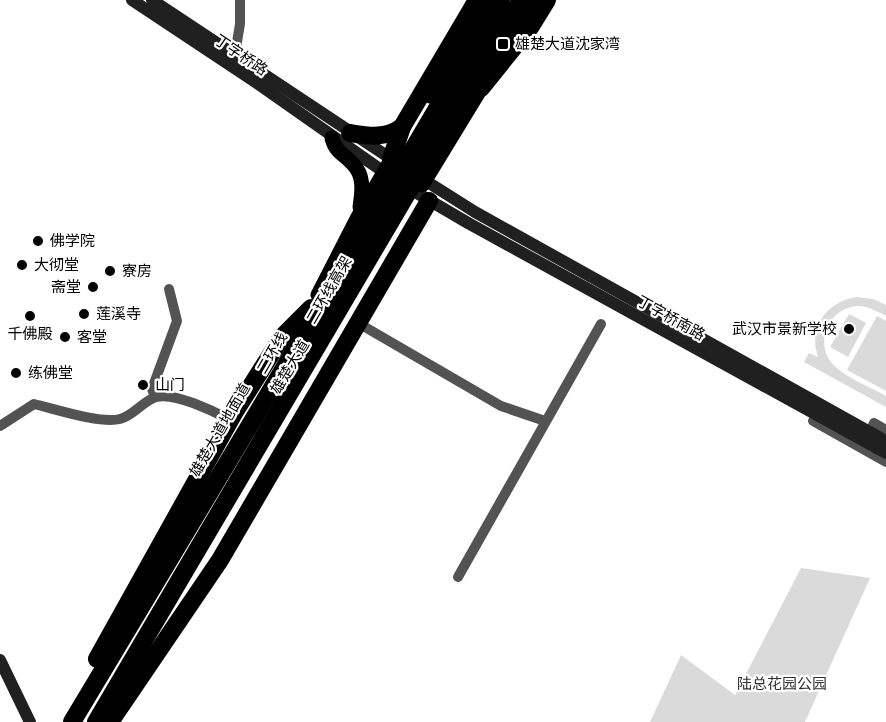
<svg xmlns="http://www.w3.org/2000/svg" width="886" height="722" viewBox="0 0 886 722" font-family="Inter,'Noto Sans SC',sans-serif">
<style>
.green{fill:#dadada}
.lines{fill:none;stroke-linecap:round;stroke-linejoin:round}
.street{stroke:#535353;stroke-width:10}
.secondary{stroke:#202020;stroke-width:12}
.primary{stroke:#000;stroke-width:15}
.highway{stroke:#000;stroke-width:18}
.poi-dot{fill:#000;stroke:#fff;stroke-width:2}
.labels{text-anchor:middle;stroke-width:4.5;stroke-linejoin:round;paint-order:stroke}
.poi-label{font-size:15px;fill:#000;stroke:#fff;text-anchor:start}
.street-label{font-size:15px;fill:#000;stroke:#fff}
.park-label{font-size:15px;fill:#313131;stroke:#fff}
</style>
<rect width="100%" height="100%" fill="#fff"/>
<g class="green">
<path d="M856,297l17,2 13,6v11c-10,-5 -19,-11 -30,-10 -27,3 -41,35 -25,56 10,14 40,25 55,34v11l-82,-45 5,-9 9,4c-10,-29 8,-55 38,-60z"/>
<path d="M849,314l17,9 -18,34 -18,-10z"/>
<path d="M877,316l9,5v70l-39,-21z"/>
<path d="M801,568l69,10 -65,144h-155l31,-67 54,40z"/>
</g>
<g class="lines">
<g class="street">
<path d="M235,54l5,-30v-24"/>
<path d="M358,323l143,83 44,15"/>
<path d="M155,397l-3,-8 25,-68 -8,-32"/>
<path d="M813,421l73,41"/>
<path d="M0,426l34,-22c21,5 66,20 86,15 13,-3 23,-18 36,-22 18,-5 58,14 74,23"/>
<path d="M867,438l7,-15 12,7"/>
<path d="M458,577l143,-253"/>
</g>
<g class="secondary">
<path d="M132,0l125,83 134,94"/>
<path d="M152,0l244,162"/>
<path d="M418,176l57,36 411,229"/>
<path d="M405,186l63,37 418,230"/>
<path d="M0,660l30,62"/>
</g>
<g class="primary">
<path d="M501,54l31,-54"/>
<path d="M430,96l61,-96"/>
<path d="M332,138c4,15 11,15 21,26 12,12 9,29 7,43"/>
<path d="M422,185l64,-105"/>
<path d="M318,295l40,-78 39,-67"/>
</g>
<g class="highway">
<path d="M481,88l50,-62 16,-26"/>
<path d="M350,133c19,3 35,6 52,-6"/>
<path d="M391,159l11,-32 75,-127"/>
<path d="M97,659l137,-246 48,-76 29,-29"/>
<path d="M72,722l211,-352 218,-370"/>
<path d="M96,722l425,-722"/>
<path d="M110,722l110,-162 209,-359"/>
</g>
</g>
<g class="poi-dot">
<rect x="497" y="38" width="12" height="12" rx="3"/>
<circle cx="38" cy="241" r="6"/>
<circle cx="22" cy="265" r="6"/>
<circle cx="110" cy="271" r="6"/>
<circle cx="93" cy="287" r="6"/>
<circle cx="84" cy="314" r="6"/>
<circle cx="30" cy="316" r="6"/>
<circle cx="849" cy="329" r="6"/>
<circle cx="65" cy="337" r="6"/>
<circle cx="16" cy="373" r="6"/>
<circle cx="143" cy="385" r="6"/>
</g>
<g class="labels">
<g class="poi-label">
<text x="515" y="49">雄楚大道沈家湾</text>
<text x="50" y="246">佛学院</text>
<text x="34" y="270">大彻堂</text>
<text x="122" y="276">寮房</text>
<text x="81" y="292" text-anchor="end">斋堂</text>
<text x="96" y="319">莲溪寺</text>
<text x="837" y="334" text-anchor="end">武汉市景新学校</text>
<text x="30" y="339" text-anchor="middle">千佛殿</text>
<text x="77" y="342">客堂</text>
<text x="28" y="378">练佛堂</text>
<text x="155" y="390">山门</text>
</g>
<g class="street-label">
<text transform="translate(241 55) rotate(34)" y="5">丁字桥路</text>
<text transform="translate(329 290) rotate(-60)" y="5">二环线高架</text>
<text transform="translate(671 318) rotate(29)" y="5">丁字桥南路</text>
<text transform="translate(272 353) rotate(-60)" y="5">二环线</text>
<text transform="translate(290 367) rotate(-59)" y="5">雄楚大道</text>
<text transform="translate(220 430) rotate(-60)" y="5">雄楚大道地面道</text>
</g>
<g class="park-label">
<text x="782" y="689">陆总花园公园</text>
</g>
</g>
</svg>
